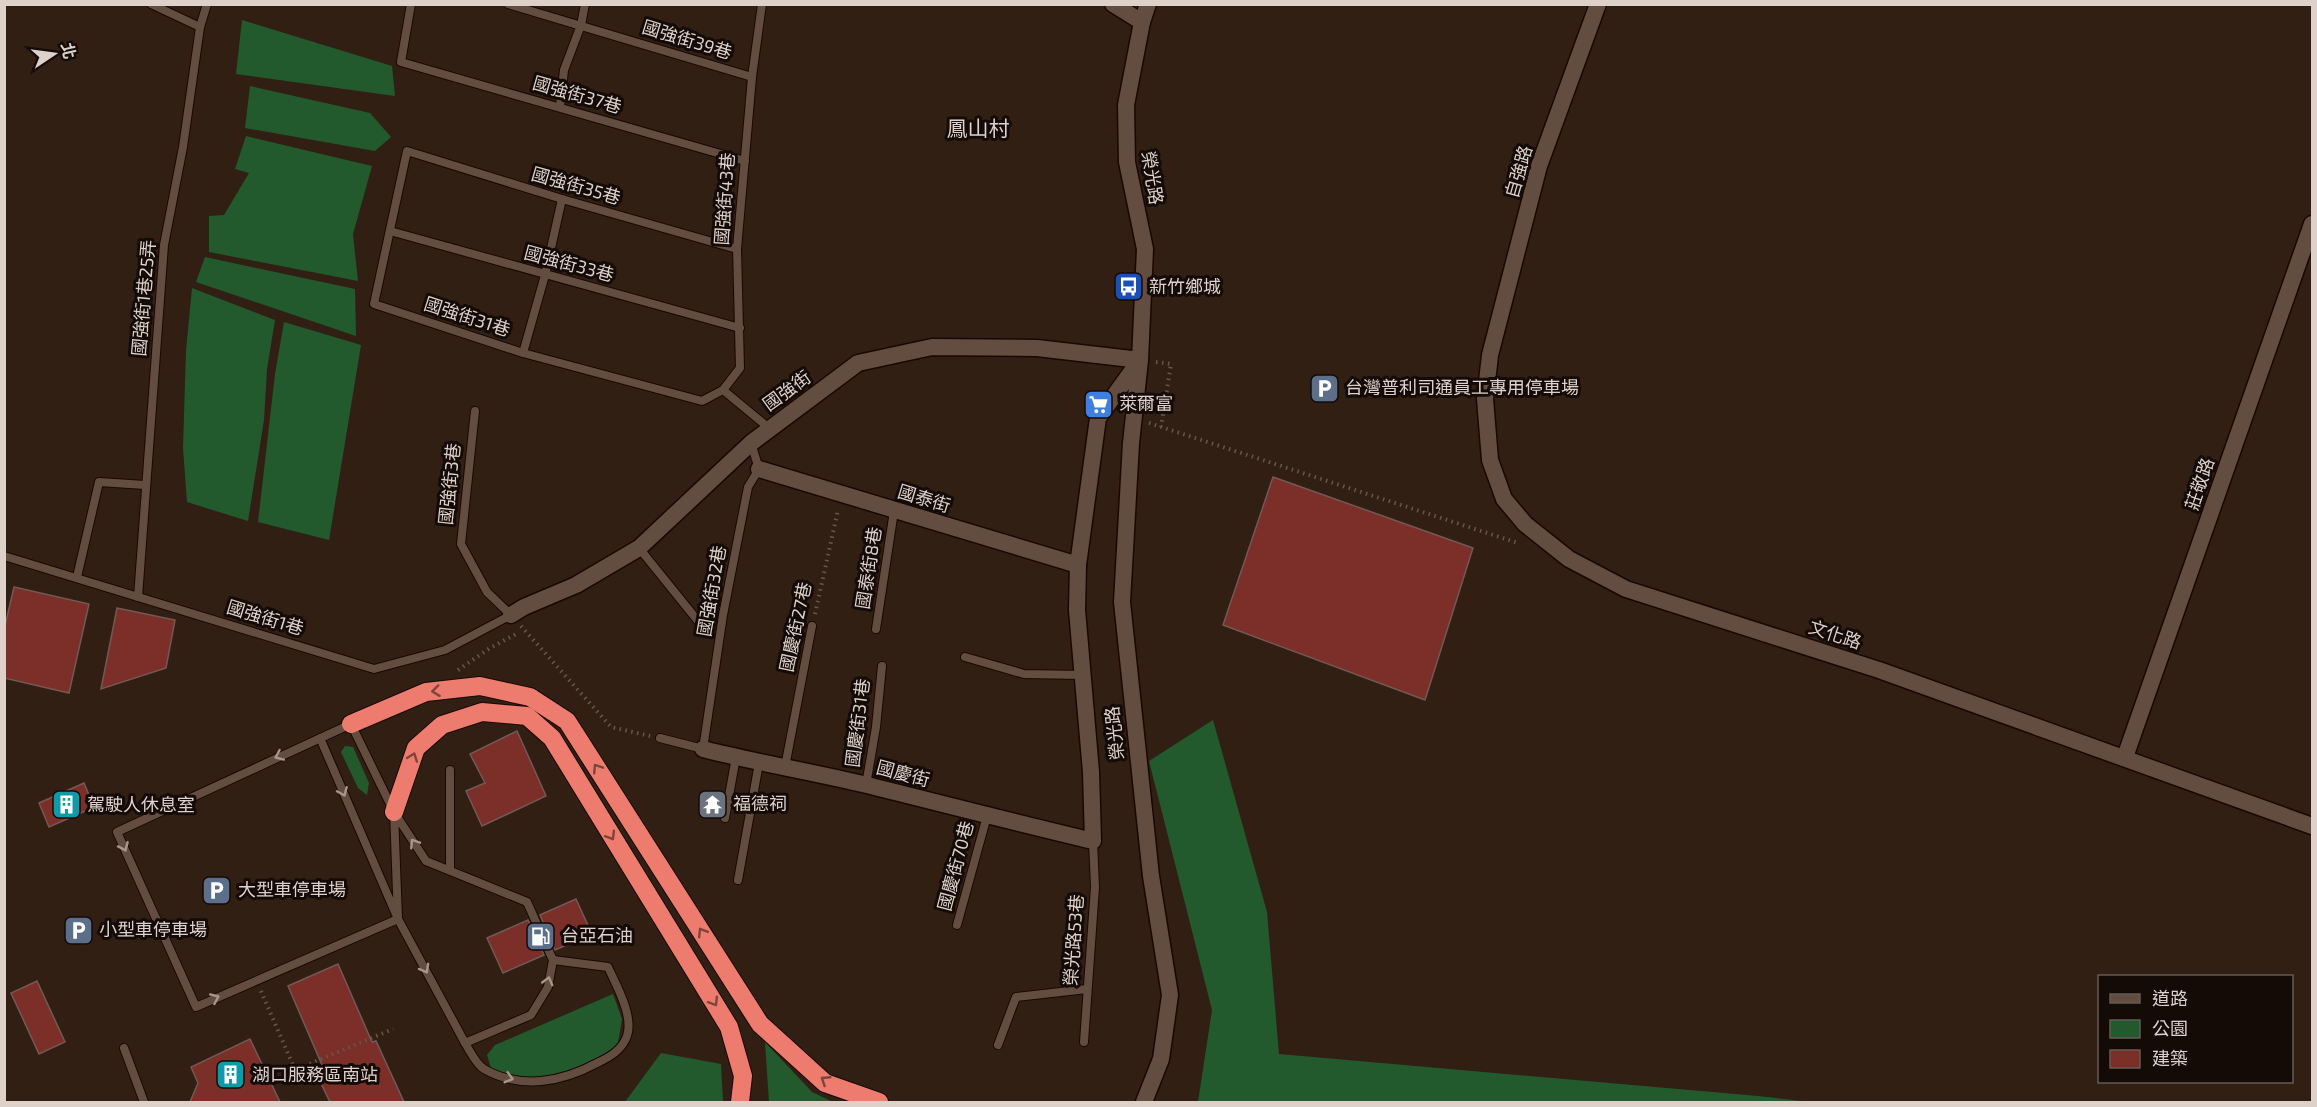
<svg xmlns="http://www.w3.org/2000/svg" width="2317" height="1107" viewBox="0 0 2317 1107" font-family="'Exo 2','Noto Sans TC',sans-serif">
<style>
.green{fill:#225a2d}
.building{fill:#7b2f28;stroke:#735955;stroke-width:1.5}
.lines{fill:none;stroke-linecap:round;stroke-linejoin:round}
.service-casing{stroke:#190802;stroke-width:10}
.minor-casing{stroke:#190802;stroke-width:19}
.tertiary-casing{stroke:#190802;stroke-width:19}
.motorway-casing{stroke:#190802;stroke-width:20}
.path{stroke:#67564c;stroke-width:4;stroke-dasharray:1.5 4.5;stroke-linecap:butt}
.service{stroke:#634d41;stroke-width:8}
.minor{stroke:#634d41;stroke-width:16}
.tertiary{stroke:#634d41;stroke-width:16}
.motorway{stroke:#ed7c6f;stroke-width:18}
.oneway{stroke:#80443b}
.oneway2{stroke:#a7968c}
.labels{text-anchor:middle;stroke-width:6;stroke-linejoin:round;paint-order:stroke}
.street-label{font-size:18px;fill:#ded1ca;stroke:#140b07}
.poi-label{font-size:18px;fill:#ded1ca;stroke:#140b07;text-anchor:start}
.quarter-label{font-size:21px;fill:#ded1ca;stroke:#140b07}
</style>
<rect width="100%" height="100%" fill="#321f14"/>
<g class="green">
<path d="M242,20l150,46 3,30 -159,-22z"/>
<path d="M250,86l120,27 21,24 -16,14 -130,-23z"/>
<path d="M246,136l126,30 -19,68 5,47 -149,-29v-36l15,-1 25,-42 -14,-4z"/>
<path d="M205,257l150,32 1,47 -160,-54z"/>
<path d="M192,288l83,32 -8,49 -3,51 -16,101 -61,-19 -4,-54 3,-97z"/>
<path d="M284,322l77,23 -32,195 -71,-18 17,-148z"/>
<path d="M1213,720l54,192 12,142 479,42 52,6h-612l14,-92 -63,-249z"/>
<path d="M345,746l8,1 16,36 -2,12 -9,-7 -17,-36z"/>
<path d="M613,994l9,25 -5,30 -66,33 -41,-3 -19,-11 -4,-13 8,-10z"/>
<path d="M765,1042l47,50 21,10h-64z"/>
<path d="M661,1053l60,11 2,38h-98z"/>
</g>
<g class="building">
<path d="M1273,477l200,71 -48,152 -202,-75z"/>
<path d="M14,587l75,17 -20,89 -65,-15v-48z"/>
<path d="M117,608l58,12 -9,48 -65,21z"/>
<path d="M517,731l29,65 -64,30 -16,-35 19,-8 -15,-29z"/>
<path d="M84,783l10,24 -45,20 -10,-24z"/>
<path d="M576,899l16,35 -37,16 -15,-35z"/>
<path d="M528,920l16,35 -41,18 -16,-35z"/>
<path d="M338,964l34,78 4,-1 28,61h-74l-16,-33 8,-4 -34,-79z"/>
<path d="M37,981l28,61 -26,12 -28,-61z"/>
<path d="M250,1039l30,63h-90l8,-19 -7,-16z"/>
</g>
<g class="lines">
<defs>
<g id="service">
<path d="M151,4l49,23"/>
<path d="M411,4l-10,58 344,99"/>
<path d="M508,4l244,73"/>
<path d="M560,106l4,-36 17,-45 4,-21"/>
<path d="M390,231l350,97"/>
<path d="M737,249l-175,-50 -155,-48 -33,153 149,49 179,48 21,-11 17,-22 -3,-119 15,-172 10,-73"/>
<path d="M523,353l22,-78 17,-76"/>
<path d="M723,390l46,38"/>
<path d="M639,548l59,73"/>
<path d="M4,556l370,113 71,-19 66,-35 -24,-23 -26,-48 14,-133"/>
<path d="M77,577l22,-95 46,3"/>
<path d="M138,597l26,-352 19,-98 17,-120 7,-23"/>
<path d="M876,629l18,-118"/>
<path d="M965,657l59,17 59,1"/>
<path d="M320,738l78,181 67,124 66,-28 17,-28 5,-27 -26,-58 -101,-41 -32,-49 -43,-88 -234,108 79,175 202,-88 -4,-107"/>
<path d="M660,738l43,11 20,-134 25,-128 11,-18 -8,-26"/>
<path d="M785,767l27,-141"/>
<path d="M866,785l10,-58 6,-61"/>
<path d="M725,818l11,-61"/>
<path d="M450,870v-100"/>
<path d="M738,880l21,-117"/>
<path d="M957,925l30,-109"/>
<path d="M1084,1042l11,-155 -2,-46"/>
<path d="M465,1043c5,8 11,21 19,26 37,21 78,13 113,-6 13,-6 25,-13 30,-27 7,-20 -11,-51 -19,-69l-55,-7"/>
<path d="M998,1045l18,-48 71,-8"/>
<path d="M124,1048l20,54"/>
</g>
<g id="minor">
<path d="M1113,4l29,18"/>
<path d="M1598,4l-59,162 -49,189 -5,44 5,61 14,39 21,25 44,35 57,30 253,81 433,156"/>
<path d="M759,469l319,96"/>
<path d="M511,615l13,-8 52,-22 63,-37 112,-105 107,-80 74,-16 105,1 103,12 -42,58 -20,147 -1,45 14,162 2,69c-76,-18 -150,-37 -226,-56 -54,-13 -109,-22 -164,-36"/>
<path d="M2125,757l187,-533"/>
</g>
<path id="tertiary" d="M1144,1102l17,-43 9,-64 -19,-119 -29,-274 9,-159 9,-83 5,-111 -18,-87 -1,-57 16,-83 6,-18"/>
<g id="motorway">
<path d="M351,724l75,-32 54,-6 50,11 37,24 193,303 65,59 54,19"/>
<path d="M394,812l22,-64 26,-23 40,-13 45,4 25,22 177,289 14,49 -3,26"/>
</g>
</defs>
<use href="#service" class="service-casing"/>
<use href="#minor" class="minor-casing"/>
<use href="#tertiary" class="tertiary-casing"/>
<use href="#motorway" class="motorway-casing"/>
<g class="path">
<path d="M1156,362l15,2 -10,63"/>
<path d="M1149,423l369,120"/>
<path d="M815,614l23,-104"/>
<path d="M521,626l90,101 39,9"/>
<path d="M458,670l32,-22 28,-15"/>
<path d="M261,991l34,79 98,-41"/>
</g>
<use href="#service" class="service"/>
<use href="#minor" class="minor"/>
<use href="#tertiary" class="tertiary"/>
<use href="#motorway" class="motorway"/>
</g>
<defs><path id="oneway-chevron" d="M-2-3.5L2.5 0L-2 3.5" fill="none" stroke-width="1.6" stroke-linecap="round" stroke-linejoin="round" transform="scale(1.5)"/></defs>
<g class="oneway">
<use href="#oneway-chevron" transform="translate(436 691) rotate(173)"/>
<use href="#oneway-chevron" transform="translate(413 757) rotate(-70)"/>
<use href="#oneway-chevron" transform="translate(597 768) rotate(-123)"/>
<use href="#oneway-chevron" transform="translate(611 836) rotate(59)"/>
<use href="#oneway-chevron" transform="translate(702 932) rotate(-122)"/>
<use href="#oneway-chevron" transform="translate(714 1002) rotate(58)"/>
<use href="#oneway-chevron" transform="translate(825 1080) rotate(-147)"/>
</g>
<g class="oneway2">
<use href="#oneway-chevron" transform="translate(279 756) rotate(156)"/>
<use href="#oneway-chevron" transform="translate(343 792) rotate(67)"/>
<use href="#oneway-chevron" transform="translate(414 843) rotate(-123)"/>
<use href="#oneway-chevron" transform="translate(124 847) rotate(66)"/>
<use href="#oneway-chevron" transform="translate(425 969) rotate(61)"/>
<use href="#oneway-chevron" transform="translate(548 981) rotate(-75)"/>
<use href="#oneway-chevron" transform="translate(215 998) rotate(-24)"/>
<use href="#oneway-chevron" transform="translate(509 1078) rotate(16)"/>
</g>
<defs>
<symbol id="bus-square" viewBox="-11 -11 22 22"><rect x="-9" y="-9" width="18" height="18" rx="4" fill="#1a4fb4" stroke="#140b07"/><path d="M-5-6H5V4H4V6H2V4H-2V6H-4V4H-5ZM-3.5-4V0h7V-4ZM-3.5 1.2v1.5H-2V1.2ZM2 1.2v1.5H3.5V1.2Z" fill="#fff"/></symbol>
<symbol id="parking-square" viewBox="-11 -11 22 22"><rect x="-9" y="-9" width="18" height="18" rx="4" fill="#5c6f8a" stroke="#140b07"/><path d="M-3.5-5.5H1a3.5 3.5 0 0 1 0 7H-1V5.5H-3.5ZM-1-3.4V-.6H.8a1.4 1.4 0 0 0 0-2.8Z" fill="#fff"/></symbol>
<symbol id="supermarket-square" viewBox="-11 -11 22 22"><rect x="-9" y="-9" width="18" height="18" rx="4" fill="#3f7fe0" stroke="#140b07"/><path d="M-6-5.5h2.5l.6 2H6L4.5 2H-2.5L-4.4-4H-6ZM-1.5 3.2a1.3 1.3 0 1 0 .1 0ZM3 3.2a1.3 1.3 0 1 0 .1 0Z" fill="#fff"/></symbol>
<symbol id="temple-square" viewBox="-11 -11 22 22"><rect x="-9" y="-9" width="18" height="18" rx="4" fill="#6b7280" stroke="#140b07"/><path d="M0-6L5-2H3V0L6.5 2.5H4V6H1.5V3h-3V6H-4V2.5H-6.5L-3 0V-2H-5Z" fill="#fff"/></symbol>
<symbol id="building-square" viewBox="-11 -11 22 22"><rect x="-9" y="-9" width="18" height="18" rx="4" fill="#0f9aa8" stroke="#140b07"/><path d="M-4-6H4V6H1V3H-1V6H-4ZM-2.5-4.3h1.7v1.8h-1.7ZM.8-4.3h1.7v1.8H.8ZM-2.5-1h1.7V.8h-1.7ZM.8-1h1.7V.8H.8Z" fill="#fff"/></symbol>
<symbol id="fuel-square" viewBox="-11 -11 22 22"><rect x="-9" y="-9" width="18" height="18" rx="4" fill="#5c6f8a" stroke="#140b07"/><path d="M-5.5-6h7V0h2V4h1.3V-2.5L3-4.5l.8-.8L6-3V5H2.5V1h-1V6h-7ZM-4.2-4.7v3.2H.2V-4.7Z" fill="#fff"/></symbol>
</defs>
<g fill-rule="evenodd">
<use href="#bus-square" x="1112" y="270" width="33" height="33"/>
<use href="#parking-square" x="1308" y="372" width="33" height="33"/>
<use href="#supermarket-square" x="1082" y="388" width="33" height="33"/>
<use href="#temple-square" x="696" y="788" width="33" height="33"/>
<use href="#building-square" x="50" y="788" width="33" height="33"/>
<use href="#parking-square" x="200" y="874" width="33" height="33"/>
<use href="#parking-square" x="62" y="914" width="33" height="33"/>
<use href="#fuel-square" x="524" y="920" width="33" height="33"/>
<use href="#building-square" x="214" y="1058" width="33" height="33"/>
</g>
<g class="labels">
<g class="street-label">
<text transform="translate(687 40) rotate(17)" y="6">國強街39巷</text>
<text transform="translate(577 95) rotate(16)" y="6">國強街37巷</text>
<text transform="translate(1519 172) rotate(-74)" y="6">自強路</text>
<text transform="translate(1152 178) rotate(81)" y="6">榮光路</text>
<text transform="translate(576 186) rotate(16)" y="6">國強街35巷</text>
<text transform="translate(725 199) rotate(-86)" y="6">國強街43巷</text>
<text transform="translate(569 264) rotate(15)" y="6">國強街33巷</text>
<text transform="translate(144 298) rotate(-85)" y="6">國強街1巷25弄</text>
<text transform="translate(467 317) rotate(18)" y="6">國強街31巷</text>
<text transform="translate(787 391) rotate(-36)" y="6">國強街</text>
<text transform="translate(450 484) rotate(-84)" y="6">國強街3巷</text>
<text transform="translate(2200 484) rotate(-71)" y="6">莊敬路</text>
<text transform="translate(924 499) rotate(17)" y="6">國泰街</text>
<text transform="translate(869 568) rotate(-81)" y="6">國泰街8巷</text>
<text transform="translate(712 591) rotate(-80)" y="6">國強街32巷</text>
<text transform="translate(265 618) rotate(17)" y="6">國強街1巷</text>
<text transform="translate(796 627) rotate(-78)" y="6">國慶街27巷</text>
<text transform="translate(1835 635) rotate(18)" y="6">文化路</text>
<text transform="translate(858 723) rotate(-83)" y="6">國慶街31巷</text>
<text transform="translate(1115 733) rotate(-96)" y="6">榮光路</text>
<text transform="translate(903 774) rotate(15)" y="6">國慶街</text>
<text transform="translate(956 866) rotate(-75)" y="6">國慶街70巷</text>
<text transform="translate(1074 940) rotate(-86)" y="6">榮光路53巷</text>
</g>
<g class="poi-label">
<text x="1149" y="293">新竹鄉城</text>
<text x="1345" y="394">台灣普利司通員工專用停車場</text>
<text x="1119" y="410">萊爾富</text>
<text x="733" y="810">福德祠</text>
<text x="87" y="811">駕駛人休息室</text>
<text x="238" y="896">大型車停車場</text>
<text x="99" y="936">小型車停車場</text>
<text x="561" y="942">台亞石油</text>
<text x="252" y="1081">湖口服務區南站</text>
</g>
<g class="quarter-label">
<text x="978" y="136">鳳山村</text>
</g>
</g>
<rect width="2317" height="1107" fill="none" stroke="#ded1ca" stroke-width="12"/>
<rect x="2098" y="975" width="195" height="108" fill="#140b07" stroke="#655a55" stroke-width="1.5"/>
<rect x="2110" y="994" width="30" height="9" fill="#634d41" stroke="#655a55" stroke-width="1.5"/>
<text x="2152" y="1005" font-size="18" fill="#ded1ca">道路</text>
<rect x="2110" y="1020" width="30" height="18" fill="#225a2d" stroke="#655a55" stroke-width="1.5"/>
<text x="2152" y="1035" font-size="18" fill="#ded1ca">公園</text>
<rect x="2110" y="1050" width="30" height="18" fill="#7b2f28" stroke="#655a55" stroke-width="1.5"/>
<text x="2152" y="1065" font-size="18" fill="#ded1ca">建築</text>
<g transform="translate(54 54) rotate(77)" stroke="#140b07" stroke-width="4.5" paint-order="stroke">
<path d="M0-4.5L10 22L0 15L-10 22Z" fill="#ded1ca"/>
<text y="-9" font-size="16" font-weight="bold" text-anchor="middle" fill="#ded1ca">北</text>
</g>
</svg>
